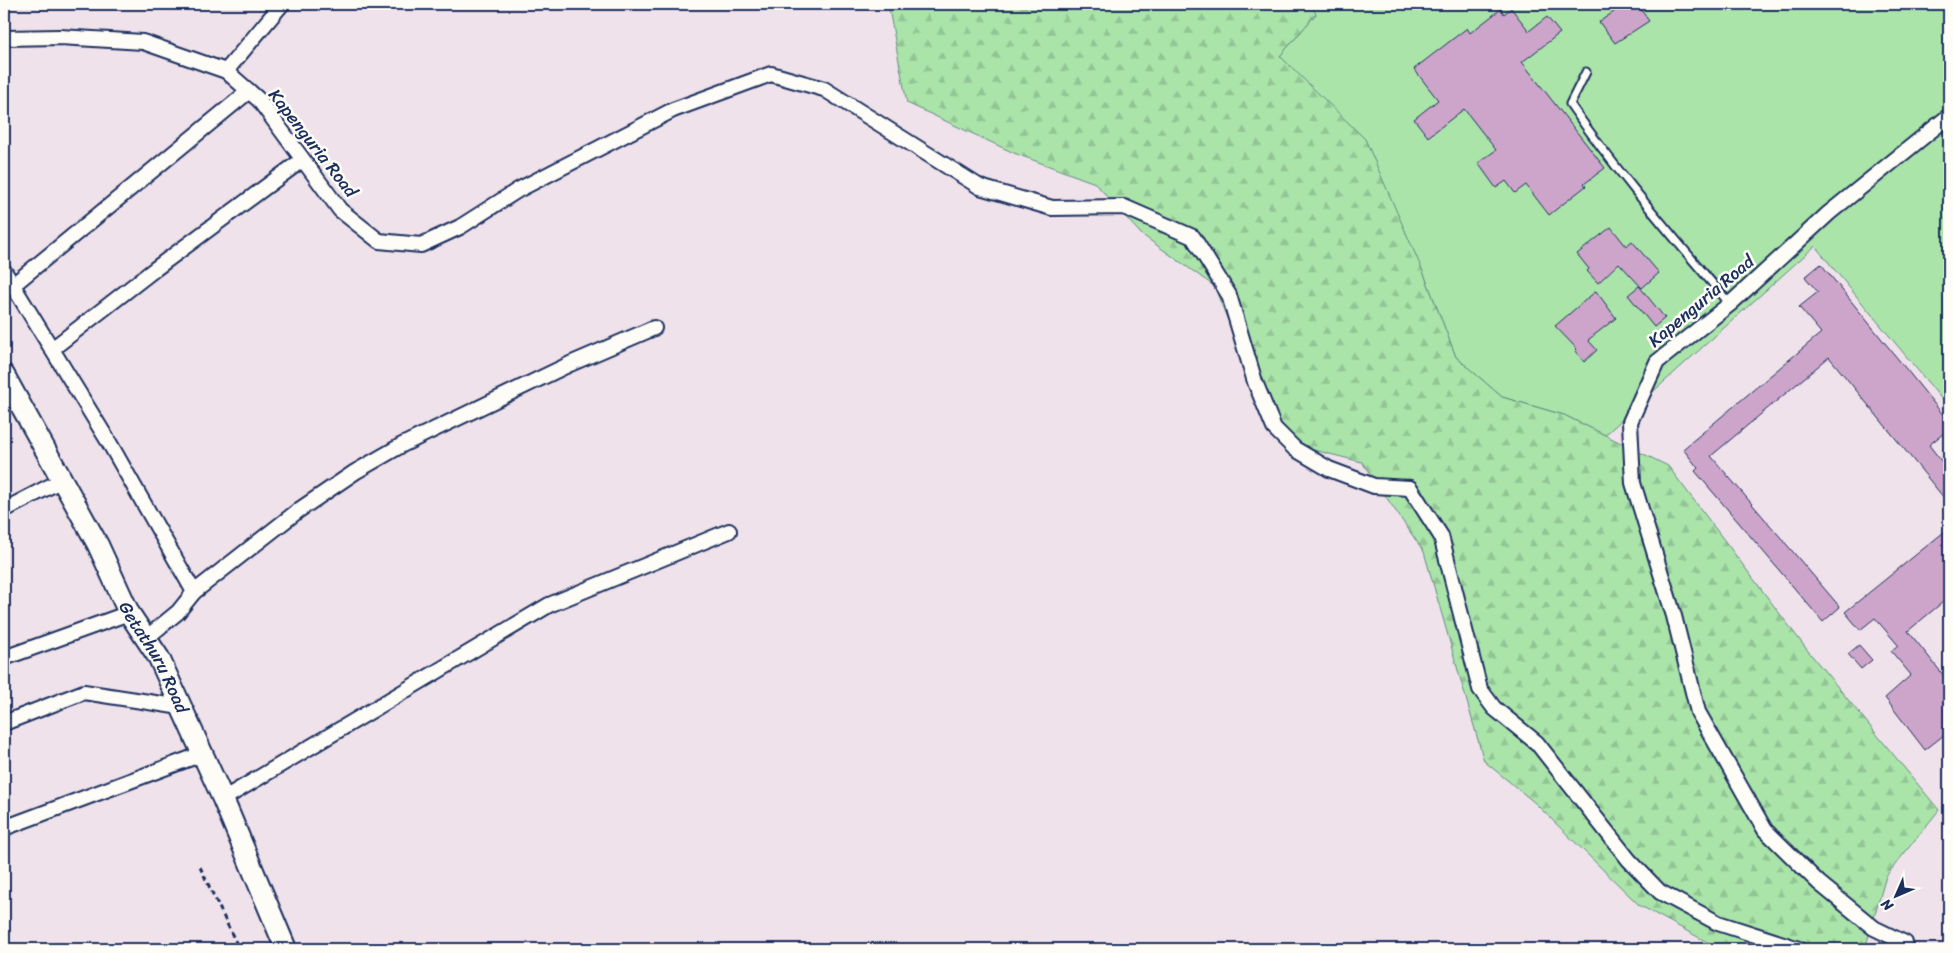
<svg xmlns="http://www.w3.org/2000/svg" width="1953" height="953" viewBox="0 0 1953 953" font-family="Sriracha,sans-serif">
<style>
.green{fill:#aae4a9;stroke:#628a84}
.forest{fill:url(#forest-firs);stroke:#628a84}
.building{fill:#cda4ca;stroke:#1b2f5e}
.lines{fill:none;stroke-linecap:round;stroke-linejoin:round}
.lane-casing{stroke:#1b2f5e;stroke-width:11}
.street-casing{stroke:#1b2f5e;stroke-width:18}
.secondary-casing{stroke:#1b2f5e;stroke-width:24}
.path{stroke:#1b2f5e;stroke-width:3;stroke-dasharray:5 4;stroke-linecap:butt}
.lane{stroke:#fdfcf7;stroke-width:7}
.street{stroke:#fdfcf7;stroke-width:14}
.secondary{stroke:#fdfcf7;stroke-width:20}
.labels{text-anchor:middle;stroke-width:5;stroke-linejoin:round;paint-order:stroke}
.street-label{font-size:18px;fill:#1b2f5e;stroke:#fdfcf7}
</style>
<defs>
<pattern id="forest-firs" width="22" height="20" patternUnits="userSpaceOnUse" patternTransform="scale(1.25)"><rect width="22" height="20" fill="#aae4a9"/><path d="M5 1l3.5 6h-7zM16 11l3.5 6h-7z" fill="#92c494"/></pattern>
</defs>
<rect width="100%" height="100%" fill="#efe2ea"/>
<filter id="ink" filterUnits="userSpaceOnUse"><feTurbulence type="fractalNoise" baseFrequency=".02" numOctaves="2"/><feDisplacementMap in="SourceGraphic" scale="10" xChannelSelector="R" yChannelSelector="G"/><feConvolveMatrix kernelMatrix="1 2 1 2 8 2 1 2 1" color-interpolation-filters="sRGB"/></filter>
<g filter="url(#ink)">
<path class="green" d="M1310,4h639v404l-134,-162 -210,189 -41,-20 -62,-18 -46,-40 -32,-83 -144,-218 36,-42z"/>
<path class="forest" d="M888,4h422l6,10 -36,42 85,83 59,135 32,83 46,40 62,18 104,51 140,185 131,159 -53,66 -21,73h-136l-20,-6 -70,-38 -104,-102 -51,-42 -60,-209 -62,-90 -85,-21 -63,-155 -73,-52 -46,-51 -81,-30 -107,-50z"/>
<g class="building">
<path d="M1610,4h27l12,17 -34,22 -16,-21 16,-11z"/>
<path d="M1511,8l18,23 18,-14 13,16 -38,29 83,106 -21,16 2,2 -37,29 -23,-30 -11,8 -9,-12 -10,7 -18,-25 18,-13 -32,-41 -36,28 -14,-18 24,-19 -24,-31 53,-41 3,5 31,-24 3,5z"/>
<path d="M1611,227l15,19 6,-5 27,32 -17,15 -23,-25 -21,20 -11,-12 2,-2 -12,-15z"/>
<path d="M1821,264l128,158v7l-20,16 20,26v33l-120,-147 -118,99 129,151 -17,15 -128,-151 3,-3 -15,-19 138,-116 -22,-26 19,-15 -13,-15z"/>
<path d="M1639,286l26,32 -11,9 -26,-32z"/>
<path d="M1596,291l20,27 -28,22 9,10 -13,12 -9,-11 2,-2 -22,-23z"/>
<path d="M1949,528v69l-41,34 41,51v49l-24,19 -40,-52 26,-23 -20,-24 7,-6 -23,-27 -15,12 -15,-18z"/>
<path d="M1859,645l13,15 -11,9 -13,-15z"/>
</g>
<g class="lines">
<defs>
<path id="lane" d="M1586,72l-16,32c48,70 105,135 160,200"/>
<g id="street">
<path d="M4,38l56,-1 83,5 83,29 33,29 81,110 39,31 42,4 39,-18 58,-37 155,-80 98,-36 53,15 156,98 72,21 72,-1 69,30 36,58 26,87 19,46 21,21 34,20 45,17 36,2 31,48 39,153 14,19 43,35 92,117 31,32 58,31 81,26"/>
<path d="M226,71l56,-67"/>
<path d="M4,271l106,173 84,148 -16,20 -33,27"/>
<path d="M4,289l9,-4 236,-194"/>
<path d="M52,349l103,-80 147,-109"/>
<path d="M4,510l58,-30"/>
<path d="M194,592l105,-82 56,-38 47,-27 168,-81 84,-36"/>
<path d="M4,658l125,-45"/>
<path d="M4,723l80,-31 97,15"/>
<path d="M223,799l326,-194 180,-74"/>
<path d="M4,828l198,-74"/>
<path d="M1905,949v-6l-31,-15 -55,-45 -54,-53 -67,-118 -24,-96 -41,-133 -3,-61 27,-60 73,-58 99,-91 120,-97"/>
</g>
<g id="secondary">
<path id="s1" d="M4,375l94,170 31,68 30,45 64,141 63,150"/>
</g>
</defs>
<use href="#lane" class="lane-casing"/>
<use href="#street" class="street-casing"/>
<use href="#secondary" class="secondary-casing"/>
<path class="path" d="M200,867l39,82"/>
<use href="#lane" class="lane"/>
<use href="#street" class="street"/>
<use href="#secondary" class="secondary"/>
</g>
</g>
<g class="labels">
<g class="street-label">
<text transform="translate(313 143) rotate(52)" y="6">Kapenguria Road</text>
<text transform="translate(1701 301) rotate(-40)" y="6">Kapenguria Road</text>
<text dy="6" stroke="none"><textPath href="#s1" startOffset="320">Getathuru Road</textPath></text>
</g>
</g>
<rect width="1953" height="953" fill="none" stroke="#fdfcf7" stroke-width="20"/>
<rect x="10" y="10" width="1933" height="933" fill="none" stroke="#1b2f5e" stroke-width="2" filter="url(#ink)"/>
<g transform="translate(1896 896) rotate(225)" stroke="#fdfcf7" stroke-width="4" paint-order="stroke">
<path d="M0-4L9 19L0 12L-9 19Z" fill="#1b2f5e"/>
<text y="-8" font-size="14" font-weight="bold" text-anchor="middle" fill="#1b2f5e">N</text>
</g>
</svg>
